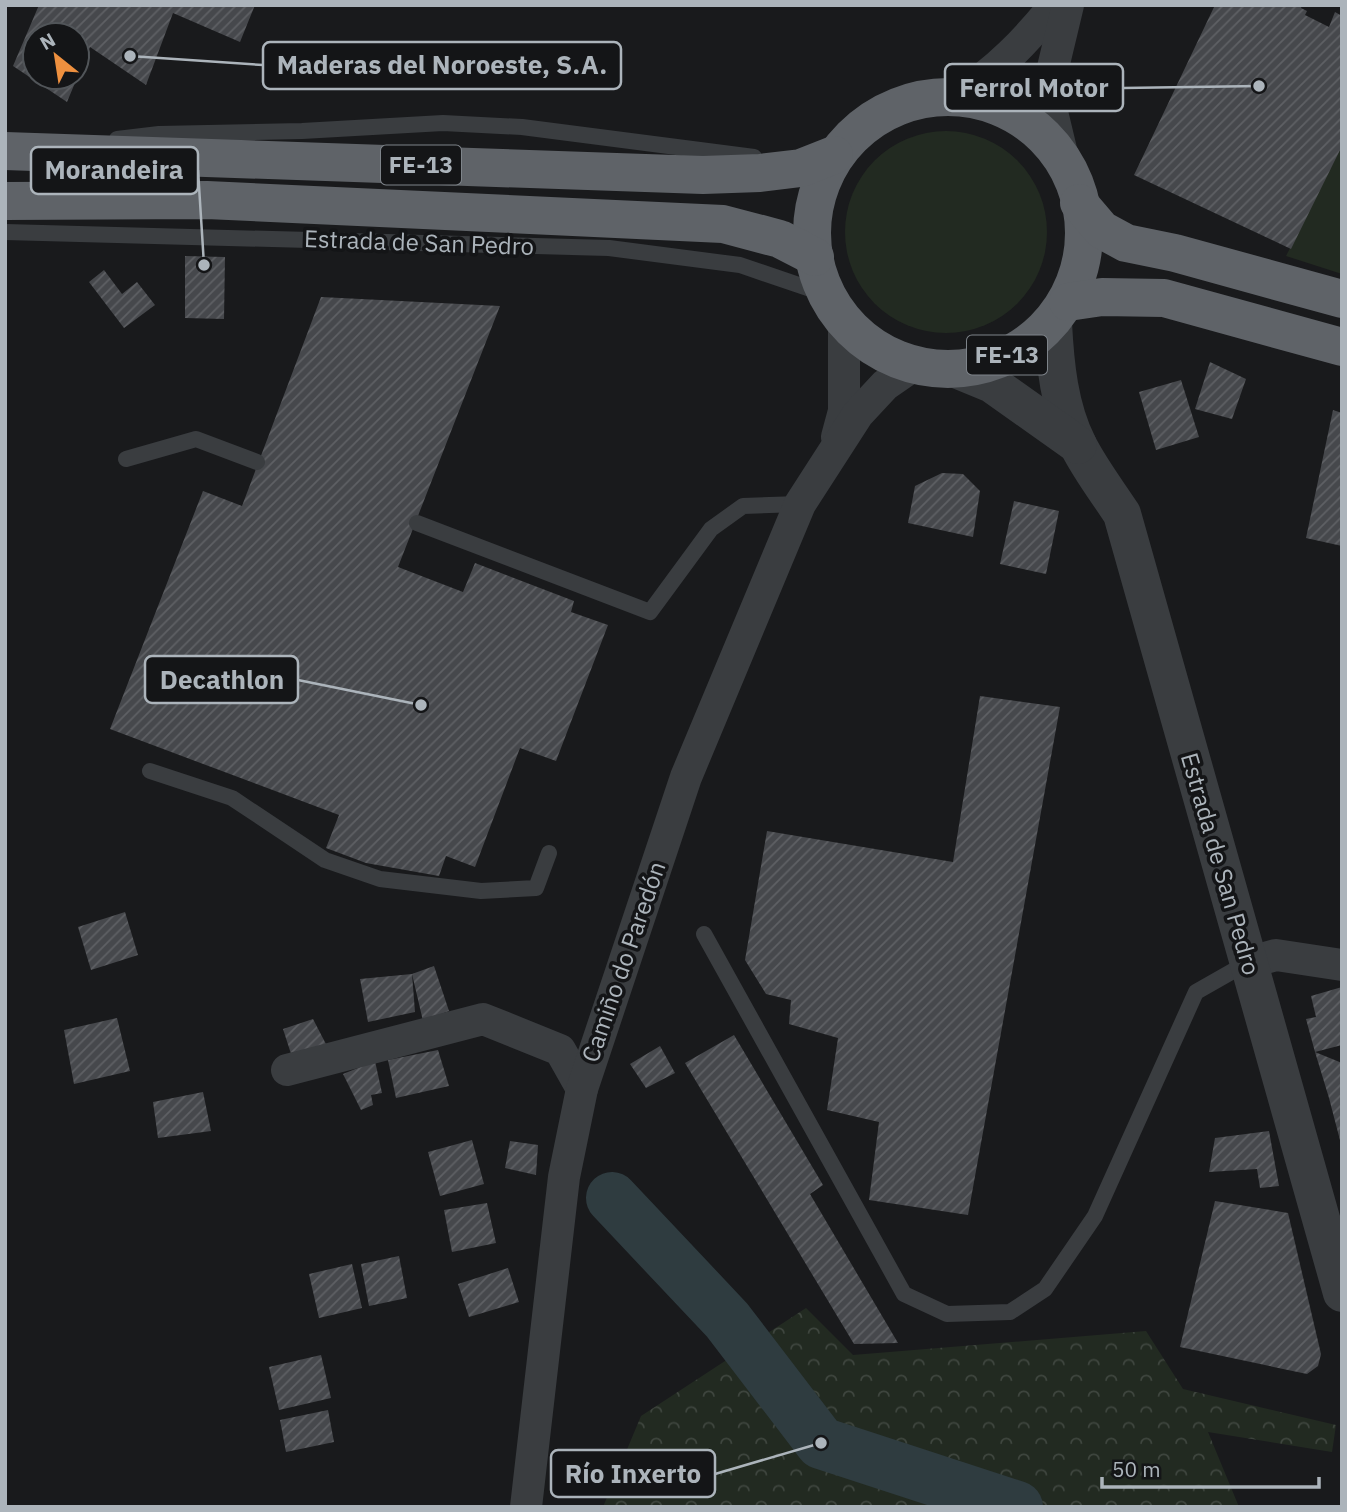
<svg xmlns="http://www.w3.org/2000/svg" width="1347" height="1512" viewBox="0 0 1347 1512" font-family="'IBM Plex Sans',sans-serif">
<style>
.grass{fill:#222a21}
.forest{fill:url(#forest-crowns)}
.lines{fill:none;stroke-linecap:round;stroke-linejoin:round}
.river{stroke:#2f3c40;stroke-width:52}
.building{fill:url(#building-hatch);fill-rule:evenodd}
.service{stroke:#3a3d40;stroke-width:16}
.minor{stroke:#3a3d40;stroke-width:32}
.tertiary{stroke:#3a3d40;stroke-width:38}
.trunk{stroke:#5f6368;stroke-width:38}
.labels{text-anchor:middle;stroke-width:7;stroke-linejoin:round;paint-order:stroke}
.shield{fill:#141517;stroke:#7e848a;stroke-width:2}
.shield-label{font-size:23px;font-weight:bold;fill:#acb4bb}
.street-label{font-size:24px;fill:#acb4bb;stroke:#141517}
.leader{fill:none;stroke:#acb4bb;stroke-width:2.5}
.callout-dot{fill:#acb4bb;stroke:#141517;stroke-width:2.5}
.callout{fill:#141517;stroke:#acb4bb;stroke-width:2.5}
.callout-label{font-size:26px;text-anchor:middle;font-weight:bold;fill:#acb4bb}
</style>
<defs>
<pattern id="forest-crowns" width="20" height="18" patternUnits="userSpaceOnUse" patternTransform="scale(1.75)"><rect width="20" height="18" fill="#222a21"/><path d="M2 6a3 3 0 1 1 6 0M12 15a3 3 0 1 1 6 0" fill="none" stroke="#3f463f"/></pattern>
<pattern id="building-hatch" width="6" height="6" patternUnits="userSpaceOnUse" patternTransform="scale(1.75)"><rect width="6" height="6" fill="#46484c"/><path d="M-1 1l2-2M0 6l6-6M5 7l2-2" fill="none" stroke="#5e6064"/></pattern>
</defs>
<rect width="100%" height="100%" fill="#191a1c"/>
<g class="grass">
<circle cx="946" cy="232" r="101"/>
<path d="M1342,146v128l-56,-18z"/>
</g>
<path class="forest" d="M806,1308l47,47 293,-24 37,58 153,36 -4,27 -124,-20 31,75h-636l38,-91z"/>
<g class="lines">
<path class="river" d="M612,1198l115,122 94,123 196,64"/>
</g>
<g class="building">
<path d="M39,5h216l-15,37 -67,-29 -27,72 -56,-38 -23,55 -54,-36zM35,35h42v42h-42z"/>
<path d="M1215,5h87l-1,3 6,3 -2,4 24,12 6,-15 7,4v130l-51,103 -157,-74z"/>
<path d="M185,256l40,1 -1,62 -39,-1z"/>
<path d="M104,270l18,24 15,-12 18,23 -31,23 -35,-46z"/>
<path d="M321,297l179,9 -102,261 65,25 12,-29 99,38 -3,11 37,13 -52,136 -36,-13 -45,119 -29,-11 -7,20 -73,-13 -40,-15 13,-33 -229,-86 93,-238 39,15z"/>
<path d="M1210,362l36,17 -14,40 -37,-10z"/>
<path d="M1181,380l18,57 -43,13 -17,-58z"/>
<path d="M1333,410l9,3v133l-36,-8z"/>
<path d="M942,473l21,1 17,17 -7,46 -65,-14 7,-37z"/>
<path d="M1014,501l45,10 -13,63 -46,-10z"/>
<path d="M980,696l80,11 -92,508 -99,-15 10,-78 -52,-12 11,-72 -49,-14 2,-24 -25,-6 -21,-34 22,-129 186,31z"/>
<path d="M125,912l13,43 -47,15 -13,-43z"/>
<path d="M434,966l15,45 -26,10 -11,-47z"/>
<path d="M412,974l3,38 -47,10 -8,-43z"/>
<path d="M1342,987v58l-27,7 27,11 -1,81 -12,-46 -14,-46 -9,-33 10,-2 -5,-21z"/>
<path d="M117,1018l13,53 -56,13 -10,-54z"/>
<path d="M313,1019l15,29 -35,12 -10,-31z"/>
<path d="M734,1035l89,150 -13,9 88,149 -44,1 -169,-281z"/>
<path d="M660,1046l15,27 -29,15 -16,-24z"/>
<path d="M438,1050l11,36 -53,12 -8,-38z"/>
<path d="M375,1061l7,32 -11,2 2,10 -12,5 -18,-36z"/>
<path d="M203,1092l8,39 -53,7 -5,-36z"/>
<path d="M1269,1131l10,55 -19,2 -3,-19 -48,3 6,-34z"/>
<path d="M472,1140l12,44 -44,12 -12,-44z"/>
<path d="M510,1141l28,4 -2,30 -31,-7z"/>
<path d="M1215,1201l73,12 33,141 -3,12 -11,8 -127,-27z"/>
<path d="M487,1203l9,40 -44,9 -8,-42z"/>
<path d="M399,1256l8,42 -38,8 -8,-42z"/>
<path d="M352,1264l10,44 -43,10 -10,-44z"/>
<path d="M508,1268l11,34 -50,15 -11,-33z"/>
<path d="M321,1355l10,43 -52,12 -10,-43z"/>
<path d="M328,1410l6,32 -48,10 -6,-32z"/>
</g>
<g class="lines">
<g class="service">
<path d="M117,139l42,-5 143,-3 141,-8 79,4 232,30"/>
<path d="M5,232l604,16 131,17 88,30"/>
<path d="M126,459l70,-20 61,23"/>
<path d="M417,523l233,89 61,-83 32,-23 57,-2"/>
<path d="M150,771l82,27 93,62 55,19 101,12 55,-3 13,-35"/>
<path d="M704,934l200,360 43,20 63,-2 35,-23 50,-73 101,-224 51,-29"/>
</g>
<g class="minor">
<path d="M958,96c40,-26 67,-54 97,-91"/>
<path d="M1064,162l-12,-50 -1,-36 17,-71"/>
<path d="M837,437l7,-26v-90"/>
<path d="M1247,963l29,-8 66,10"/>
<path d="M287,1070l196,-51 77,31 22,39"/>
<path d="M526,1507l38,-330 18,-88 104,-312 114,-273 58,-90 27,-29 26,-18"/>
</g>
<g class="tertiary">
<path d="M1053,323c2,40 6,85 25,122 12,24 29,46 44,69l220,779"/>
<path d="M958,370l34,14 86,61"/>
</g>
<g class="trunk">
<circle cx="948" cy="233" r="136"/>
<path d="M5,151l698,24 57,-2 41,-5 33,-13"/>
<path d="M5,201l202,-1 516,24 57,15 35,18"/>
<path d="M1079,203l23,27 24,13 49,10 167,46"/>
<path d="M1068,302l34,-5 62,1 178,49"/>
</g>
</g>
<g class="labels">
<g class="shield">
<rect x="381" y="145.5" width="80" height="39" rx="5"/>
<rect x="967" y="335.5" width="80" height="39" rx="5"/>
</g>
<g class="shield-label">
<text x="421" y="173">FE-13</text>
<text x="1007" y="363">FE-13</text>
</g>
<g class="street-label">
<text transform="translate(419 243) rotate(2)" y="8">Estrada de San Pedro</text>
<text transform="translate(1220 864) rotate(74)" y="8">Estrada de San Pedro</text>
<text transform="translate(624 962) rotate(-71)" y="8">Camiño do Paredón</text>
</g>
</g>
<path class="leader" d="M130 56L263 65M1259 86L1123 88M204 265L198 170M421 705L298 680M821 1443L715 1474"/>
<g class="callout-dot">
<circle cx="130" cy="56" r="7"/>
<circle cx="1259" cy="86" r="7"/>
<circle cx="204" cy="265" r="7"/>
<circle cx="421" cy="705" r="7"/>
<circle cx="821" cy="1443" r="7"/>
</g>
<g class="callout">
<rect x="263" y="42" width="358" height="47" rx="7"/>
<rect x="945" y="64" width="178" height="47" rx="7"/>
<rect x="31" y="147" width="167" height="47" rx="7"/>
<rect x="145" y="656" width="153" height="47" rx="7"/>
<rect x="551" y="1450" width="164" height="47" rx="7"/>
</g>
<g class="callout-label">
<text x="442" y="74">Maderas del Noroeste, S.A.</text>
<text x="1034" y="97">Ferrol Motor</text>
<text x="114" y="179">Morandeira</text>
<text x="222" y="689">Decathlon</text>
<text x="633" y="1483">Río Inxerto</text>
</g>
<rect width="1347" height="1512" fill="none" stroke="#acb4bb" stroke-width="14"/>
<g transform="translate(56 56) rotate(330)"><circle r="33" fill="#141517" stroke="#515559" stroke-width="2"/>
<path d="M0-5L12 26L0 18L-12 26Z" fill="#ee903f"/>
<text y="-10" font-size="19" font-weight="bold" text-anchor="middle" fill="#acb4bb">N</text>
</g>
<path d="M1102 1477v10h217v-10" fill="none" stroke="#acb4bb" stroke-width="3.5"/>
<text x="1112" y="1477" font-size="21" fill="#acb4bb" stroke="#141517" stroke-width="5" paint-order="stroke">50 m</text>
</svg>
